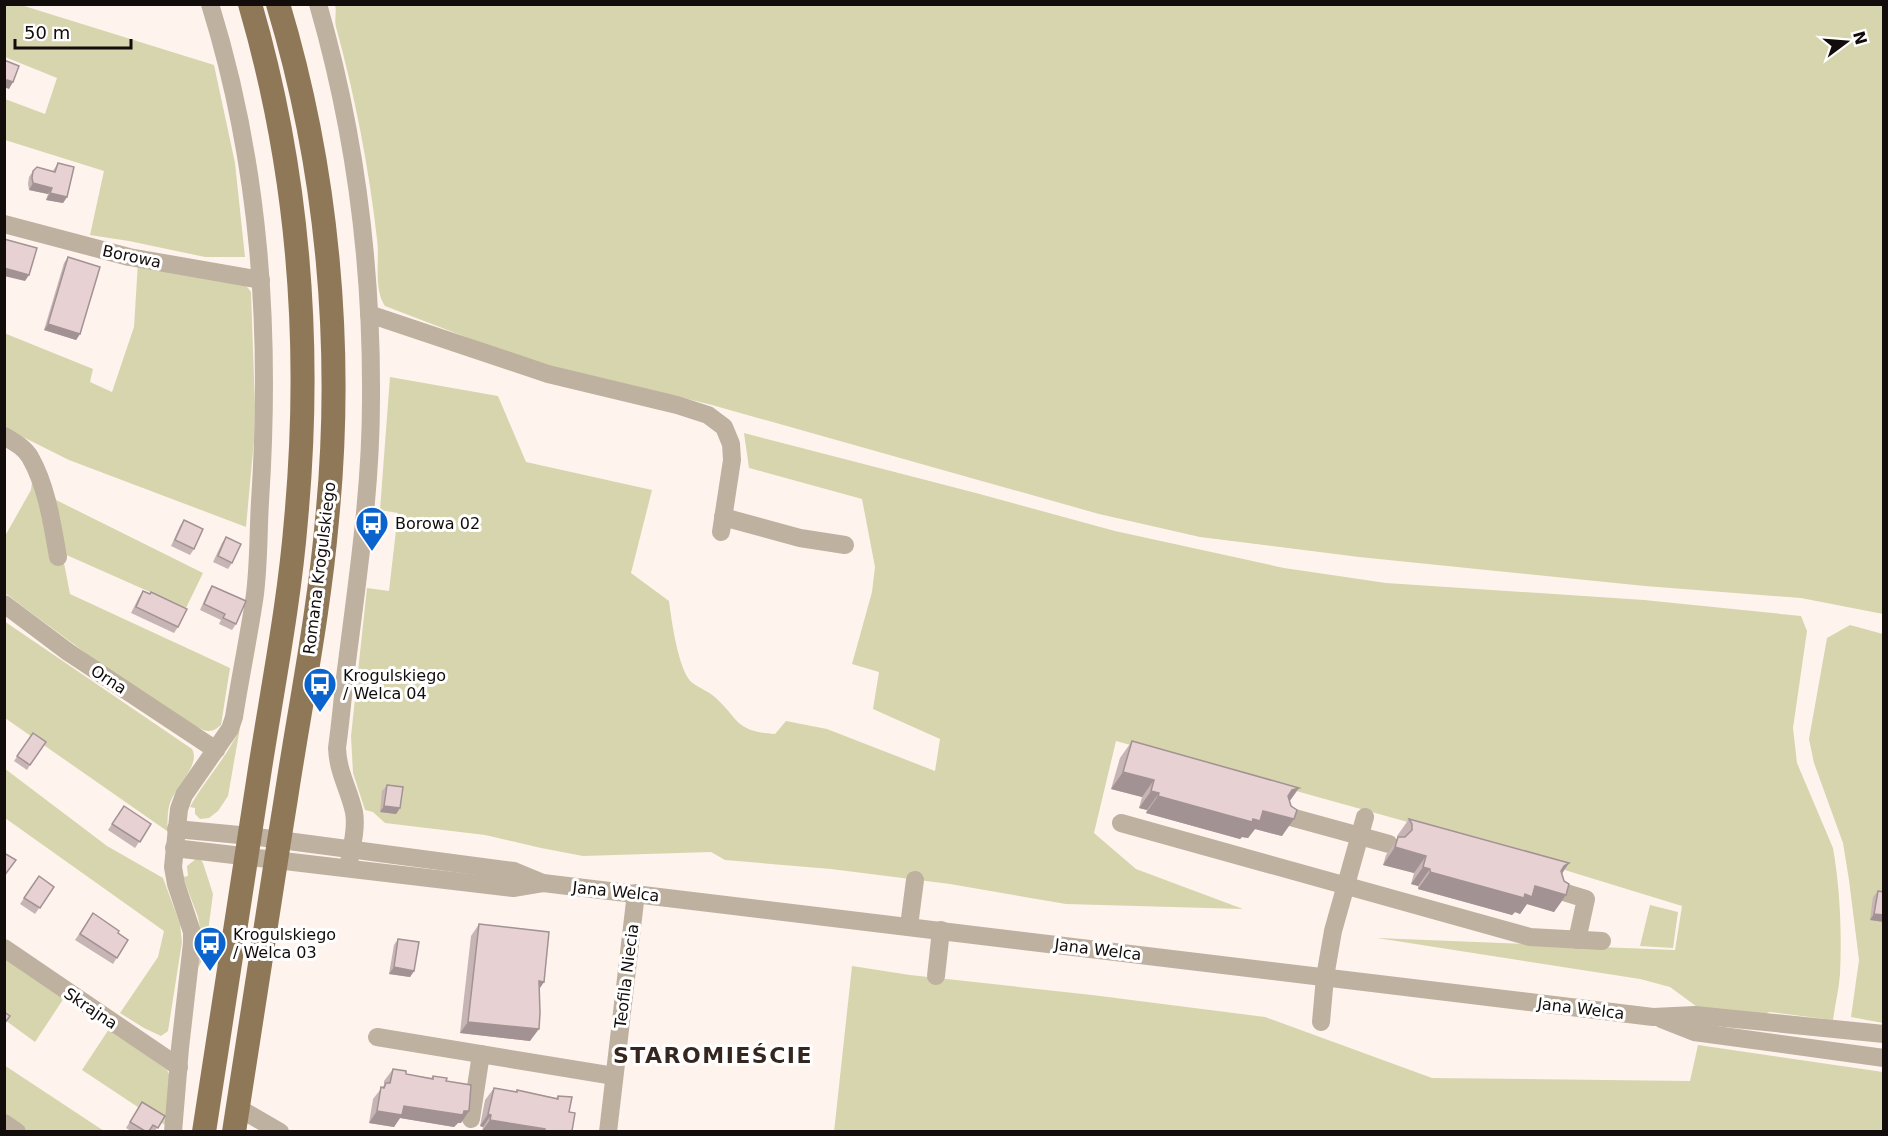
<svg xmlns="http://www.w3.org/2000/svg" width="1888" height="1136" viewBox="0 0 1888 1136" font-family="'DejaVu Sans',sans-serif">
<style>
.green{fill:#d7d5ad}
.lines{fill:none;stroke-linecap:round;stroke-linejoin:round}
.minor{stroke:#beb1a0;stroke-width:18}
.major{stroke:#8f7858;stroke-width:24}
.wall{fill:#c7b4b5}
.shaded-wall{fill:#a29293}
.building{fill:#e7d1d2;stroke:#a29293;stroke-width:1.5}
.labels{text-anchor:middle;stroke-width:6;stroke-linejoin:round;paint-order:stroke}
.street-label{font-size:16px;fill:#120c0a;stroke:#fff}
.poi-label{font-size:16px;fill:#120c0a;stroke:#fff;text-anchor:start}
.district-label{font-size:22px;font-weight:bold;letter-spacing:1.5px;fill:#352720;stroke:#fff}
</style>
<rect width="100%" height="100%" fill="#fff3ee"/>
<g class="green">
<path d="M5,4l16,1 193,60 21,98 10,94h-40l-76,-16 -39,-6 14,-64 -99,-31v-41l40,15 12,-36 -52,-21z"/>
<path d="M335,5h1548v609l-82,-16 -156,-12 -286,-29 -159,-20 -101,-23 -387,-109 -115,-28 -56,-11 -156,-60c-12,-18 -5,-46 -8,-67 -8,-71 -22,-143 -41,-212 -2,-8 1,-15 -1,-22z"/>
<path d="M138,262l106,21 7,9 4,114 -1,34 -8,87 -177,-67 -64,-32 -1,-95 89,36 -3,13 22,10 22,-65z"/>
<path d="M390,377l108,19 28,66 126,28 -21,83 38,28c3,22 8,59 19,77 4,7 16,11 23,16 29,23 20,37 64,40l11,-13 41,8 108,42 5,-32 -67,-30 6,-37 -27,-8 20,-72 3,-25 -13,-68 -113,-31 -5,-35 232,60 139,38 169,37 102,15 258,17 157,16 6,15 -14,97 4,35 36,85c7,40 9,85 7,126 -1,15 -5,31 -7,46l-63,-8 -12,4 -58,-7 -30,-22 -30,-8 -263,-41 298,12 7,-44 -260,-80 -306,-85 -22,92 42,36 107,40 -177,-5 -116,-20 -119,-15 -106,-9 -14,-8 -128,4 -42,-8 -56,-13 -100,-12 -12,-11 -8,-2 -12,-37 -2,-37 16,-148 22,3 9,-78 -18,-3z"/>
<path d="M33,474l31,89 6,31 160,74 -9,57c-4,3 -7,6 -12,6 -21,1 -177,-118 -204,-138v-57l26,-46z"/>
<path d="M52,498l151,75 -17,35 -124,-55z"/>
<path d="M4,621l188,128c9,16 -16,36 -22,54 -3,8 -2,19 -3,28l-162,-113z"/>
<path d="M1850,625l33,9v389l-32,-6 8,-57 -10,-80 -6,-37 -29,-80 -5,-24 18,-101z"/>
<path d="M240,728l-12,68 -10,15 -9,7 -9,1 -5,-5v-6l-5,-1c15,-28 37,-49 50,-79z"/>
<path d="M4,768l103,78 56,32 17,46 2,18 -14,89 -7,5 -17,-8 -24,-15 38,-56 6,-26 -159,-113z"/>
<path d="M196,859h4l3,4 10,31 -8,60 -7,14 3,-35 -3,-16 -15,-40 5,-1 -1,-10z"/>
<path d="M1650,905l28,7 -5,36 -33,-2z"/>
<path d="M4,957l60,41 -29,44 -30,-22z"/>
<path d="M852,966l58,9 182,20 173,22 167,61 258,3 8,-36 185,27v59l-1049,1z"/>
<path d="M109,1029l58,41 5,10 -7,45 -83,-55z"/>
<path d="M4,1065l100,66h-81l-18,-12z"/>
</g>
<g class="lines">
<g class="minor">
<path d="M318,4c37,128 54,263 53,396 0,88 -13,175 -24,262 -4,29 -6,58 -10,86 1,25 12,41 17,64 3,17 -3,38 -6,56"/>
<path d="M4,224l125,33 132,23"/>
<path d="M369,314l179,60 129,31 31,10 16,12 7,17 1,16 -11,72"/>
<path d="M4,436c10,6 20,11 26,21 17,30 22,66 28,100"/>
<path d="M723,517l77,21 45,7"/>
<path d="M4,604l64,48 148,98"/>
<path d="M1287,816l102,28"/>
<path d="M1121,823l409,114 72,4"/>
<path d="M176,829l74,7 264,35 29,12 1110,134 42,-2 189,19"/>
<path d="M174,848l339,40 30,-5"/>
<path d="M1560,891l26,8 -9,41"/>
<path d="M909,926l6,-46"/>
<path d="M4,948l175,119"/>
<path d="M936,976l5,-46"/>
<path d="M1661,1019l33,13 190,26"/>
<path d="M1321,1022l4,-45 8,-46 32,-114"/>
<path d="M377,1037l237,39"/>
<path d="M237,1107l43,25"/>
<path d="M471,1119l10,-65"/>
<path d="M4,1123l13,9"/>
<path d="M173,1132l7,-84 12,-105v-11l-16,-48 -3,-17 6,-58 5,-14 46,-66 4,-12c6,-38 14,-77 20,-116 5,-32 4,-66 6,-99 11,-170 1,-334 -50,-498"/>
<path d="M608,1132l28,-239"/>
</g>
<g class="major">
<path d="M204,1132c18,-119 37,-238 55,-357 13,-85 30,-169 37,-255 16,-173 3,-348 -46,-516"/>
<path d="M234,1132c17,-112 34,-223 52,-334 14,-92 33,-185 41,-278 17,-172 1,-350 -49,-516"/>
</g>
</g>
<g class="wall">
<path d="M58,163l9,34 -4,6 -17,-3 2,-6 -19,-4 -1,-6 1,-7 4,-6h20z"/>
<path d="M68,257l12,77 -4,6 -32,-10 20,-67z"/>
<path d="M184,520l10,29 -4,6 -19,-9 9,-20z"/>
<path d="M226,537l6,26 -4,6 -15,-7 9,-19z"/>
<path d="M212,586l24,38 -4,6 -13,-6 2,-4 -21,-10 8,-18z"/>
<path d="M143,591l35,36 -4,6 -43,-20 8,-16z"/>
<path d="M33,733l-3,32 -3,5 -13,-9z"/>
<path d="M1132,741l158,60 -8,35 -27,-7 -7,9 -6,-1 -2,2 -94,-26 1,-3 -8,-2 3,-11 -31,-8 9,-31z"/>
<path d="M387,785l13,23 -4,6 -16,-2 2,-21z"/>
<path d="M124,806l27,18 -16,24 -27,-18z"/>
<path d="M1409,819l160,44 -7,11 4,21 -12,17 -27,-8 -7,10 -5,-2 -3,3 -94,-26v-3l-7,-2 3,-11 -31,-8 3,-10 12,-17 -1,-2z"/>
<path d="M39,876l15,11 -19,27 -15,-10z"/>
<path d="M1878,891l6,31 -14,-2 3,-23z"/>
<path d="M93,913l25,20 10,7 -15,24 -38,-24z"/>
<path d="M479,924l65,58 -5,6 -9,53 -70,-8 11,-97z"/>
<path d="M398,939l16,32 -4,6 -21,-3 5,-29z"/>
<path d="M393,1069l13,5 25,4 2,-2 13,5 15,42h-3l-4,4 -54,-9 -6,9 -25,-4 4,-24 11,-14v-4z"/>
<path d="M494,1088l22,4 1,-2 39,8 2,-2 11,16 3,19h-90l1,-4 -3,-1 5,-26z"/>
<path d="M142,1102l23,14 -10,15h-24l-5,-3z"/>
</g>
<g class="shaded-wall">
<path d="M7,80l6,2 -4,7 -5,-2v-3z"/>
<path d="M33,183l19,5 -4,6 -19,-4z"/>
<path d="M50,193l17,4 -4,6 -17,-3z"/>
<path d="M4,268l25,7 -4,6 -21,-5z"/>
<path d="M48,324l32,10 -4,6 -32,-10z"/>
<path d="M1123,772l31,8 -12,17 -31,-8z"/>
<path d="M1299,788l-12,17 -7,3 12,-18z"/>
<path d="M1151,791l8,2 -12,17 -8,-2z"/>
<path d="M1158,796l95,23 10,-8 31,8 -12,17 -27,-7 -7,9 -6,-1 -2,2 -94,-26z"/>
<path d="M384,806l16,2 -4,6 -16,-2z"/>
<path d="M1395,847l31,9 -12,17 -31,-8z"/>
<path d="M1569,863l-12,17 7,-14z"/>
<path d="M1423,867l7,2 -12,17 -7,-2z"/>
<path d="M1430,872l95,22 10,-8 31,9 -12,17 -27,-8 -7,10 -5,-2 -3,3 -94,-26z"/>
<path d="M1874,914l10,1v7l-14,-2z"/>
<path d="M394,967l20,4 -4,6 -21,-3z"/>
<path d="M539,981l5,1 -8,12z"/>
<path d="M468,1022l71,7 -9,12 -70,-8z"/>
<path d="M404,1106l60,5h5l-8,12h-3l-4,4 -54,-9 -6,9 -25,-4 8,-12z"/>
<path d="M488,1114l3,1 -8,12 -3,-1z"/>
<path d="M490,1120l55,9 -2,2h-61z"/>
</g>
<g class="building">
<path d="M4,60l15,6 -6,16 -6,-2 -2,5 -1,-1z"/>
<path d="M58,163l16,4 -7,30 -17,-4 2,-5 -19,-5 -1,-5 1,-7 4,-4 18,5z"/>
<path d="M4,239l33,9 -8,27 -25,-7z"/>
<path d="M68,257l32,10 -20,67 -32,-10z"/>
<path d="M184,520l19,9 -9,20 -19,-9z"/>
<path d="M226,537l15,7 -9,19 -14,-7z"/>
<path d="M212,586l34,15 -10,23 -13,-6 2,-4 -21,-10z"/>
<path d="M143,591l7,3 1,-2 36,17 -9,18 -42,-20z"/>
<path d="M33,733l13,9 -16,23 -13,-9z"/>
<path d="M1132,741l167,47 -7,2 -4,6 3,10 6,4 -3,9 -31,-8 -3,10 -7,-2 -1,3 -94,-26 1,-3 -8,-2 3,-11 -31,-8z"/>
<path d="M387,785l16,2 -3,21 -16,-2z"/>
<path d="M124,806l27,18 -11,18 -28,-18z"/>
<path d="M1409,819l160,44 -5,3 -3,5 3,10 5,3 -3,11 -31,-9 -3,11 -7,-3 -1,4 -94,-26v-3l-7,-2 3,-11 -31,-9 3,-10h7l7,-7v-6z"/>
<path d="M4,853l12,7 -12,16z"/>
<path d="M39,876l15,11 -14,21 -16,-10z"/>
<path d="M1878,891l6,1v23l-10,-1z"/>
<path d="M93,913l26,18 -1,2 10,7 -11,18 -37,-24z"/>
<path d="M479,924l70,8 -5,50 -5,-1 1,32 -1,16 -71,-7z"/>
<path d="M398,939l21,3 -5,29 -20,-4z"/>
<path d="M4,1012l6,4 -6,8z"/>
<path d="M393,1069l13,2v3l27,5v-3l14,2 -1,3 25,4 -2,26h-5l-1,4 -59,-9 -2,9 -25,-4 4,-24 3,1 2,-5h4z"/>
<path d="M494,1088l23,4v-2l41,9v-3l14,1 -3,15 6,1 -3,18h-27v-2l-55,-9 1,-5 -3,-1z"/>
<path d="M142,1102l23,14 -7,12 -5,-3 -4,6h-4l-15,-9z"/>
</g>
<defs>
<symbol id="bus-pin" viewBox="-11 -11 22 30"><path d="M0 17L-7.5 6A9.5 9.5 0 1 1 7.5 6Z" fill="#0b64cd" stroke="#fff"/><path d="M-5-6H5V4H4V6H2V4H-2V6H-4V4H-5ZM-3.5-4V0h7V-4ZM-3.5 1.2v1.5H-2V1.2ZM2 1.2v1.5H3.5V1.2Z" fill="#fff"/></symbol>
</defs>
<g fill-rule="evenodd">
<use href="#bus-pin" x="353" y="504" width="38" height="52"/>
<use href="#bus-pin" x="301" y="665" width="38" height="52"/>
<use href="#bus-pin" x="191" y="924" width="38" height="52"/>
</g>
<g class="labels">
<g class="street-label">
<text transform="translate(132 256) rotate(12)" y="6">Borowa</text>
<text transform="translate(319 568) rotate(-83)" y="6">Romana Krogulskiego</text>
<text transform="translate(109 679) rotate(33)" y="6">Orna</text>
<text transform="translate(616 891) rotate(6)" y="6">Jana Welca</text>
<text transform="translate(1098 949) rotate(7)" y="6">Jana Welca</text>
<text transform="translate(626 976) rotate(-83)" y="6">Teofila Niecia</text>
<text transform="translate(91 1008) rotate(34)" y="6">Skrajna</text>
<text transform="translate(1581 1008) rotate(7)" y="6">Jana Welca</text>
</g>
<g class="poi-label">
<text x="395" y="529">Borowa 02</text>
<text x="343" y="681">Krogulskiego<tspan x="343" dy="18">/ Welca 04</tspan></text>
<text x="233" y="940">Krogulskiego<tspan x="233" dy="18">/ Welca 03</tspan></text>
</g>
<g class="district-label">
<text x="713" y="1063">STAROMIEŚCIE</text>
</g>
</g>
<rect width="1888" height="1136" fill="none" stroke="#120c0a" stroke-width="12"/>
<g transform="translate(1846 42) rotate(74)" stroke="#ffffff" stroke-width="4.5" paint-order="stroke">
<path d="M0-4.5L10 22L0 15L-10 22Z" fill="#120c0a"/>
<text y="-9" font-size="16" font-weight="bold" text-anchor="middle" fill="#120c0a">N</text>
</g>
<path d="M15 39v9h116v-9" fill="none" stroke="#120c0a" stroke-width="3"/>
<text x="24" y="39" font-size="18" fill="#120c0a" stroke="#ffffff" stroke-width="4.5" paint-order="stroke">50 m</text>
</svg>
